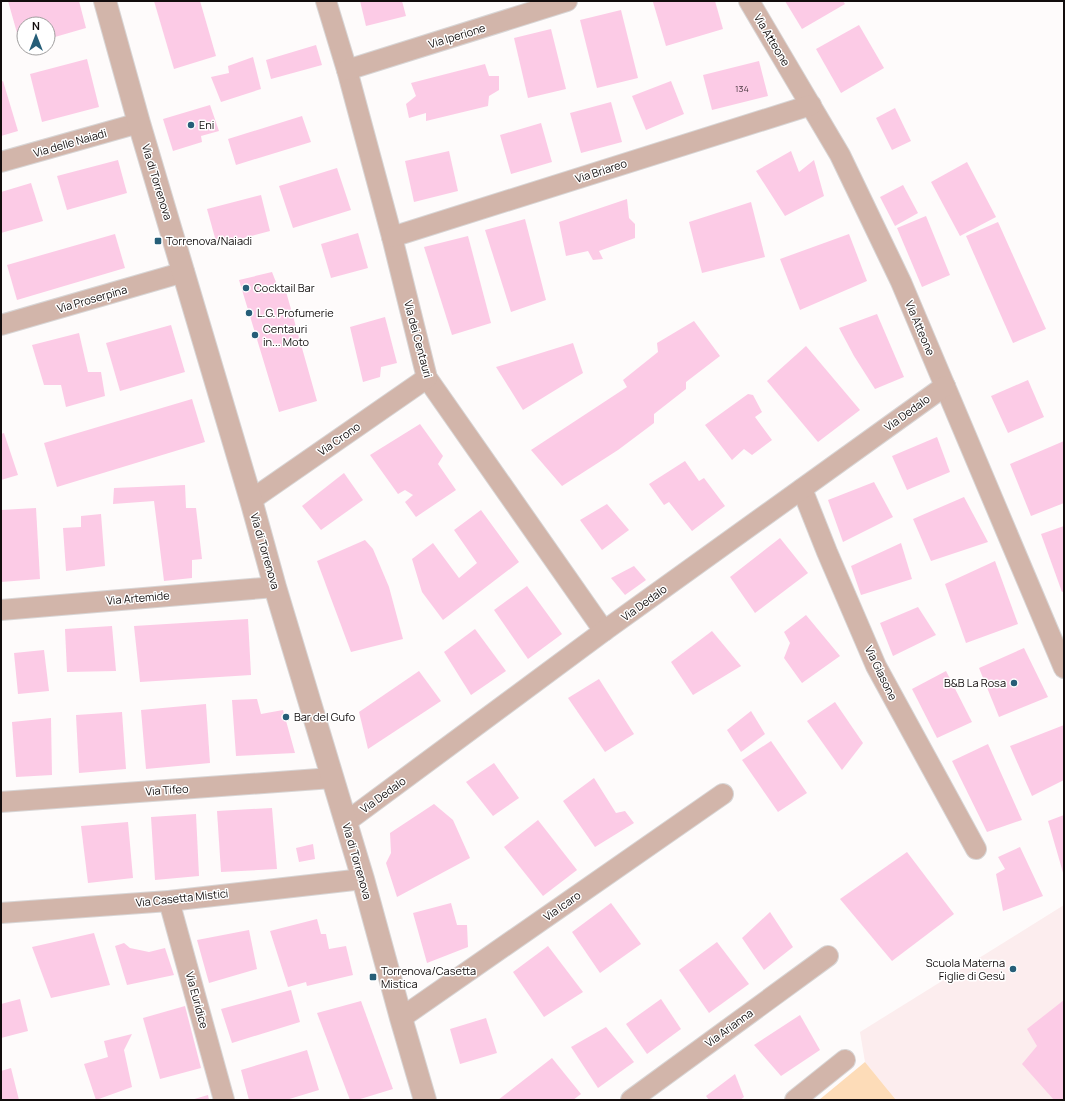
<svg xmlns="http://www.w3.org/2000/svg" width="1065" height="1101" viewBox="0 0 1065 1101" font-family="Manrope,sans-serif">
<style>
.built{fill:#fcedee}
.green{fill:#fddcb8}
.building{fill:#fccbe6}
.lines{fill:none;stroke-linecap:round;stroke-linejoin:round}
.minor-casing{stroke:#d8d5d5;stroke-width:22}
.tertiary-casing{stroke:#d8d5d5;stroke-width:24}
.minor{stroke:#d2b5aa;stroke-width:20}
.tertiary{stroke:#d2b5aa;stroke-width:22}
.poi-dot{fill:#265e78;stroke:#fff;stroke-width:1.5}
.labels{text-anchor:middle;stroke-width:3;stroke-linejoin:round;paint-order:stroke}
.number-label{font-size:9px;fill:#4c3c43}
.street-label{font-size:11px;fill:#120d0d;stroke:#fff}
.poi-label{font-size:11px;fill:#120d0d;stroke:#fff;text-anchor:start}
</style>
<rect width="100%" height="100%" fill="#fefbfb"/>
<path class="built" d="M1064,905v195h-168l-31,-38 -5,-30z"/>
<path class="green" d="M865,1062l31,38h-77z"/>
<g class="building">
<path d="M8,1h71l7,27 -38,11v-15h-24v22l-3,1z"/>
<path d="M154,1h46l16,55 -42,13z"/>
<path d="M360,1h42l4,15 -40,10z"/>
<path d="M656,1h59l8,28 -57,17 -13,-44z"/>
<path d="M785,1h58l2,3 -43,25z"/>
<path d="M621,10l17,68 -41,10 -17,-68z"/>
<path d="M859,25l25,43 -43,25 -25,-44z"/>
<path d="M551,29l15,60 -38,9 -14,-60z"/>
<path d="M316,45l6,20 -51,14 -5,-19z"/>
<path d="M253,57l8,32 -40,13 -10,-25 18,-4 -1,-7z"/>
<path d="M87,59l12,48 -57,15 -12,-48z"/>
<path d="M759,61l9,35 -56,14 -9,-35z"/>
<path d="M485,64l4,12h10v14l-10,6 -1,10 -62,15v-8l-17,5 -3,-14 10,-8 -5,-13z"/>
<path d="M3,81l15,50 -17,5v-54z"/>
<path d="M671,81l13,33 -38,16 -14,-34z"/>
<path d="M611,102l11,40 -41,11 -11,-40z"/>
<path d="M210,105l9,26 -18,5 1,6 -29,9 -10,-32z"/>
<path d="M895,108l16,33 -19,9 -16,-32z"/>
<path d="M302,116l9,26 -75,23 -8,-26z"/>
<path d="M541,123l11,39 -41,12 -11,-39z"/>
<path d="M449,151l9,40 -44,11 -9,-41z"/>
<path d="M791,151l8,21 15,-12 10,36 -39,20 -29,-45z"/>
<path d="M118,160l9,33 -60,17 -10,-34z"/>
<path d="M967,162l29,55 -36,19 -29,-54z"/>
<path d="M337,168l14,42 -58,18 -14,-42z"/>
<path d="M31,183l12,38 -42,12v-41z"/>
<path d="M903,185l15,28 -23,13 -15,-29z"/>
<path d="M261,195l9,36 -53,14 -10,-36z"/>
<path d="M627,199l2,19 6,6v14l-36,13 4,8 -10,1 -5,-9 -22,5 -7,-34z"/>
<path d="M751,202l14,55 -63,16 -13,-51z"/>
<path d="M926,216l24,59 -28,12 -25,-59z"/>
<path d="M525,219l21,81 -35,12 -26,-82z"/>
<path d="M998,222l48,107 -33,14 -47,-107z"/>
<path d="M358,233l10,35 -37,10 -10,-34z"/>
<path d="M115,234l10,34 -108,32 -10,-35z"/>
<path d="M849,234l18,47 -67,29 -20,-51z"/>
<path d="M468,236l23,87 -39,12 -28,-88z"/>
<path d="M272,272l7,18 6,-2 32,113 -38,11 -40,-132z"/>
<path d="M877,314l27,63 -29,12 -21,-33 -15,-28z"/>
<path d="M385,317l12,46 -16,4 -1,10 -17,5 -13,-55z"/>
<path d="M694,321l26,35 -34,26v7l-32,25v9l-36,27 -56,36 -31,-36 96,-63 -4,-7 35,-28 -1,-9z"/>
<path d="M171,325l14,47 -65,19 -14,-48z"/>
<path d="M79,333l9,39h13l4,24 -39,11 -5,-22h-17l-12,-40z"/>
<path d="M573,343l10,30 -60,37 -27,-43z"/>
<path d="M806,346l54,64 -42,32 -51,-61z"/>
<path d="M1028,380l16,37 -36,16 -17,-37z"/>
<path d="M748,394l5,1 9,17 -7,5 17,23 -20,15 -8,-6 -12,11 -27,-35z"/>
<path d="M192,399l13,43 -148,45 -13,-44z"/>
<path d="M420,424l23,32 -5,8 18,26 -40,27 -11,-15 8,-7 -8,-5 -7,4 -28,-39z"/>
<path d="M4,433l14,42 -17,5v-46z"/>
<path d="M937,437l13,35 -43,18 -15,-34z"/>
<path d="M1064,441v62l-33,13 -21,-52z"/>
<path d="M685,461l14,20 5,-3 21,28 -33,25 -23,-29 -5,3 -15,-21z"/>
<path d="M344,473l19,27 -42,30 -19,-24z"/>
<path d="M874,482l19,35 -50,25 -15,-42z"/>
<path d="M185,485l1,23h10l6,51 -10,1v18l-28,3 -10,-80 -41,3 1,-16z"/>
<path d="M964,497l24,45 -57,19 -18,-42z"/>
<path d="M607,504l22,26 -27,20 -22,-30z"/>
<path d="M36,508l4,71 -39,3v-72z"/>
<path d="M481,510l38,52 -76,58 -21,-28 -10,-33 21,-16 26,35 18,-15 -23,-33z"/>
<path d="M101,514l4,52 -39,5 -3,-43 18,-1v-11z"/>
<path d="M1064,526v65l-2,1 -21,-58z"/>
<path d="M780,538l28,35 -53,40 -25,-36z"/>
<path d="M365,540l8,9 16,38 14,52 -52,13 -34,-91z"/>
<path d="M901,543l11,36 -51,16 -10,-29z"/>
<path d="M995,561l23,63 -52,19 -21,-59z"/>
<path d="M634,566l12,14 -21,15 -14,-17z"/>
<path d="M527,586l35,48 -34,25 -34,-49z"/>
<path d="M918,607l18,28 -43,21 -13,-33z"/>
<path d="M806,615l34,41 -38,27 -18,-25 6,-15 -6,-11z"/>
<path d="M248,619l3,56 -111,7 -6,-56z"/>
<path d="M112,626l4,45 -49,1 -2,-43z"/>
<path d="M475,629l31,42 -35,24 -27,-43z"/>
<path d="M712,631l29,35 -48,29 -22,-33z"/>
<path d="M1024,648l24,49 -49,20 -20,-49z"/>
<path d="M44,650l5,41 -31,3 -4,-41z"/>
<path d="M419,671l22,30 -73,48 -9,-37z"/>
<path d="M946,671l26,51 -35,16 -25,-49z"/>
<path d="M599,679l35,55 -29,18 -37,-54z"/>
<path d="M257,699l4,15 22,-4 12,43 -59,3 -4,-56z"/>
<path d="M835,702l28,41 -21,27 -35,-49z"/>
<path d="M206,704l4,59 -64,6 -5,-59z"/>
<path d="M751,711l14,23 -24,18 -14,-22z"/>
<path d="M122,712l4,57 -47,4 -3,-58z"/>
<path d="M51,718l1,57 -36,2 -4,-55z"/>
<path d="M1064,725v55l-32,16 -22,-50z"/>
<path d="M771,741l36,52 -29,19 -36,-52z"/>
<path d="M988,744l34,76 -35,12 -35,-71z"/>
<path d="M494,763l25,35 -26,18 -27,-34z"/>
<path d="M594,778l22,35 9,-2 9,12 -39,24 -32,-46z"/>
<path d="M434,804l19,16 17,38 -73,39 -11,-34 5,-10 -1,-20z"/>
<path d="M272,808l5,61 -56,3 -4,-61z"/>
<path d="M196,814l3,62 -44,4 -4,-63z"/>
<path d="M1064,815v61l-16,-55z"/>
<path d="M538,820l39,50 -34,26 -39,-49z"/>
<path d="M128,822l5,56 -45,5 -7,-57z"/>
<path d="M313,844l2,15 -16,3 -3,-14z"/>
<path d="M1020,847l23,49 -40,15 -7,-37 9,-5 -7,-12z"/>
<path d="M907,852l47,62 -62,47 -52,-62z"/>
<path d="M451,903l6,22h10l1,22 -41,16 -14,-50z"/>
<path d="M611,903l30,41 -41,29 -28,-41z"/>
<path d="M770,912l23,35 -29,23 -22,-32z"/>
<path d="M317,919l4,15h5l3,15 17,-3 7,29 -46,11 -1,-4 -18,5 -18,-56z"/>
<path d="M249,930l8,39 -48,14 -12,-43z"/>
<path d="M94,933l16,52 -59,13 -19,-51z"/>
<path d="M717,942l32,42 -40,29 -30,-43z"/>
<path d="M124,943l6,5 19,4 16,-4 9,27 -47,10 -12,-39z"/>
<path d="M548,946l35,46 -39,25 -31,-45z"/>
<path d="M291,990l9,32 -68,21 -11,-34z"/>
<path d="M20,999l8,32 -27,7v-34z"/>
<path d="M661,999l20,30 -34,25 -21,-30z"/>
<path d="M1064,1000v100h-10l-32,-36 15,-18 -10,-17z"/>
<path d="M361,1001l32,88 -36,11h-7l-33,-87z"/>
<path d="M185,1006l16,62 -41,11 -17,-61z"/>
<path d="M800,1015l20,35 -39,26 -27,-31z"/>
<path d="M486,1018l11,35 -37,11 -10,-35z"/>
<path d="M606,1027l28,35 -36,26 -27,-41z"/>
<path d="M132,1034l-8,16 8,37 -36,13 -12,-36 24,-7 -4,-16z"/>
<path d="M307,1050l12,40 -33,10h-37l-8,-30z"/>
<path d="M552,1058l29,36 -8,6h-75z"/>
<path d="M11,1068l8,32h-18v-29z"/>
<path d="M735,1074l9,23 -4,3h-31l-3,-4z"/>
<path d="M208,1095l1,5h-18z"/>
</g>
<g class="lines">
<defs>
<g id="minor">
<path d="M326,1l21,69 45,167 35,141 177,253"/>
<path d="M749,1l91,154 61,127 163,386"/>
<path d="M347,70l220,-69"/>
<path d="M1,162l138,-39"/>
<path d="M392,237l419,-132"/>
<path d="M1,325l183,-53"/>
<path d="M802,489l25,63 49,114 100,183"/>
<path d="M251,500l176,-122"/>
<path d="M1,610l274,-23"/>
<path d="M1,802l331,-24"/>
<path d="M346,822l258,-191 341,-245"/>
<path d="M169,901l55,199"/>
<path d="M1,913l168,-12 194,-22"/>
<path d="M401,1018l322,-224"/>
<path d="M631,1100l197,-144"/>
<path d="M795,1100l50,-40"/>
</g>
<path id="tertiary" d="M105,1l34,122 112,377 24,87 88,292 38,139 24,82"/>
</defs>
<use href="#minor" class="minor-casing"/>
<use href="#tertiary" class="tertiary-casing"/>
<use href="#minor" class="minor"/>
<use href="#tertiary" class="tertiary"/>
</g>
<g class="poi-dot">
<circle cx="191" cy="125" r="4"/>
<rect x="154" y="237" width="8" height="8" rx="2"/>
<circle cx="246" cy="288" r="4"/>
<circle cx="249" cy="313" r="4"/>
<circle cx="255" cy="335" r="4"/>
<circle cx="1014" cy="683" r="4"/>
<circle cx="286" cy="717" r="4"/>
<circle cx="1013" cy="969" r="4"/>
<rect x="369" y="973" width="8" height="8" rx="2"/>
</g>
<g class="labels">
<g class="number-label">
<text x="742" y="92">134</text>
</g>
<g class="street-label">
<text transform="translate(457 36) rotate(-17)" y="4">Via Iperione</text>
<text transform="translate(772 40) rotate(59)" y="4">Via Atteone</text>
<text transform="translate(70 143) rotate(-16)" y="4">Via delle Naiadi</text>
<text transform="translate(601 171) rotate(-18)" y="4">Via Briareo</text>
<text transform="translate(157 182) rotate(73)" y="4">Via di Torrenova</text>
<text transform="translate(92 299) rotate(-16)" y="4">Via Proserpina</text>
<text transform="translate(920 328) rotate(67)" y="4">Via Atteone</text>
<text transform="translate(418 339) rotate(75)" y="4">Via dei Centauri</text>
<text transform="translate(907 413) rotate(-36)" y="4">Via Dedalo</text>
<text transform="translate(339 439) rotate(-35)" y="4">Via Crono</text>
<text transform="translate(265 551) rotate(74)" y="4">Via di Torrenova</text>
<text transform="translate(138 598) rotate(-5)" y="4">Via Artemide</text>
<text transform="translate(644 603) rotate(-36)" y="4">Via Dedalo</text>
<text transform="translate(881 673) rotate(64)" y="4">Via Giasone</text>
<text transform="translate(167 790) rotate(-4)" y="4">Via Tifeo</text>
<text transform="translate(383 795) rotate(-36)" y="4">Via Dedalo</text>
<text transform="translate(357 861) rotate(74)" y="4">Via di Torrenova</text>
<text transform="translate(182 898) rotate(-6)" y="4">Via Casetta Mistici</text>
<text transform="translate(562 906) rotate(-35)" y="4">Via Icaro</text>
<text transform="translate(197 1000) rotate(75)" y="4">Via Euridice</text>
<text transform="translate(729 1028) rotate(-36)" y="4">Via Arianna</text>
</g>
<g class="poi-label">
<text x="199" y="129">Eni</text>
<text x="166" y="245">Torrenova/Naiadi</text>
<text x="254" y="292">Cocktail Bar</text>
<text x="257" y="317">L.G. Profumerie</text>
<text x="263" y="333">Centauri<tspan x="263" dy="13">in... Moto</tspan></text>
<text x="1006" y="687" text-anchor="end">B&amp;B La Rosa</text>
<text x="294" y="721">Bar del Gufo</text>
<text x="1005" y="967" text-anchor="end">Scuola Materna<tspan x="1005" dy="13">Figlie di Gesù</tspan></text>
<text x="381" y="975">Torrenova/Casetta<tspan x="381" dy="13">Mistica</tspan></text>
</g>
</g>
<rect width="1065" height="1101" fill="none" stroke="#120d0d" stroke-width="4"/>
<g transform="translate(36 36)"><circle r="19" fill="#ffffff" stroke="#a09e9e"/>
<path d="M0-3L7 15L0 10L-7 15Z" fill="#265e78"/>
<text y="-6" font-size="11" font-weight="bold" text-anchor="middle" fill="#120d0d">N</text>
</g>
</svg>
